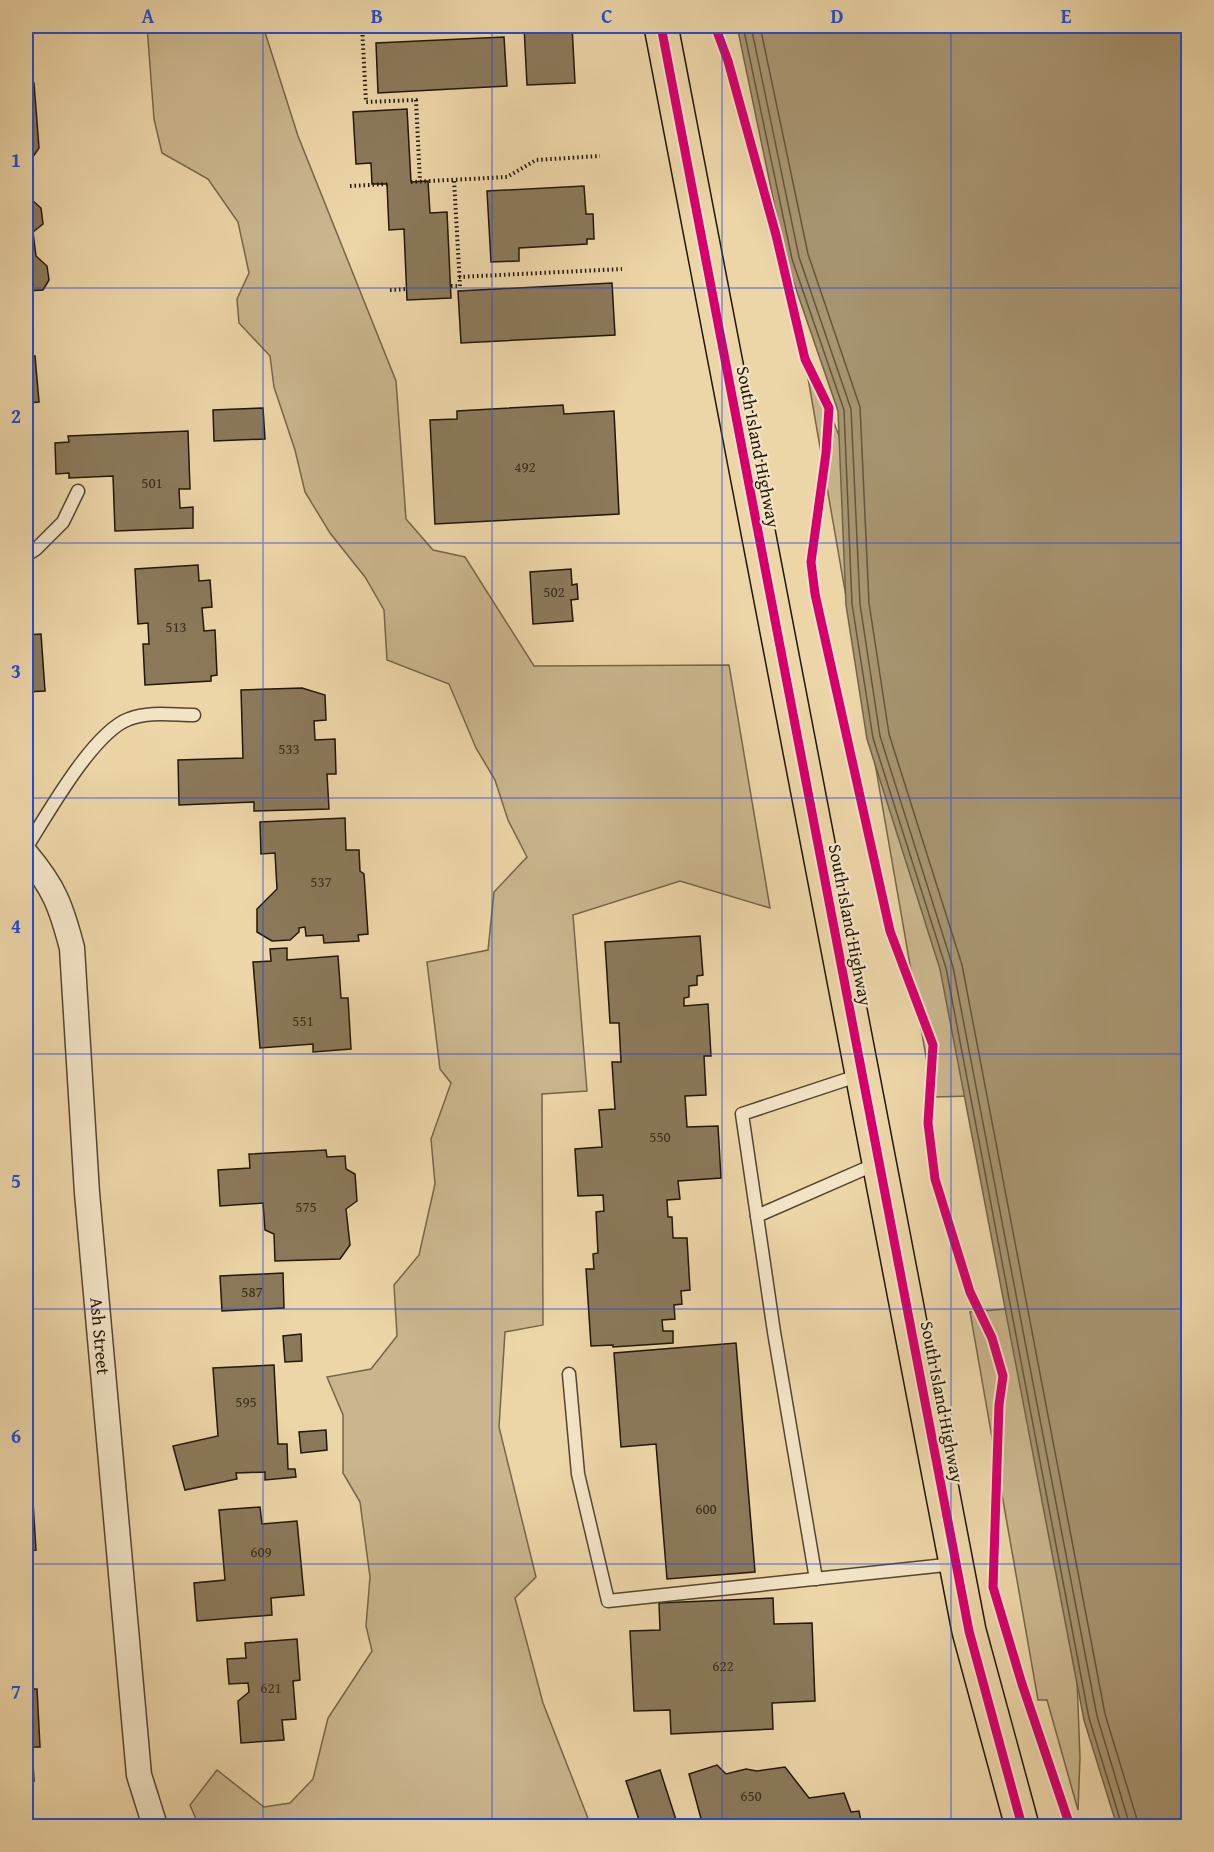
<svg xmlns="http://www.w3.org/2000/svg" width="1214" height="1852" viewBox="0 0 1214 1852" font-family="'Gentium Book Plus',serif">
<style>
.green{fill:#cab58c;stroke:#766649;stroke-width:1.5}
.water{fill:#a79470;stroke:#726246;stroke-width:1.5}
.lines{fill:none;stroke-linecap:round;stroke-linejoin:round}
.shore{stroke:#64553b;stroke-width:1.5}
.building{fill:#8b795a;stroke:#221606;stroke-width:1.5}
.service-casing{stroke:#54462e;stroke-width:15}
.minor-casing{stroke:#54462e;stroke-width:27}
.primary-casing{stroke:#221606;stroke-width:36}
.path{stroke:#221606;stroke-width:4;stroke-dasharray:1.5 3;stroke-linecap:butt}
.service{stroke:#f3e4c6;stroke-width:12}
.minor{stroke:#f3e4c6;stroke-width:24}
.primary{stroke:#ecd5a7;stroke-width:33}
.cycleway-casing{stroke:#f3e4c6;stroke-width:13}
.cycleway{stroke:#d6006c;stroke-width:9}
.grid{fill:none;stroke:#1d4ed8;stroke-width:1.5;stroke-opacity:0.55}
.labels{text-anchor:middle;stroke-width:4.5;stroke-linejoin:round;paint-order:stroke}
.number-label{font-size:15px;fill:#3c2f1b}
.street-label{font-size:18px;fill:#221606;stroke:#f3e4c6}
.neatline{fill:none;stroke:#1d4ed8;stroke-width:2}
.grid-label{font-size:20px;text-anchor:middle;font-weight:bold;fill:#1d4ed8}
</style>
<rect width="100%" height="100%" fill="#ecd5a7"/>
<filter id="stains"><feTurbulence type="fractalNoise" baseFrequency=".00333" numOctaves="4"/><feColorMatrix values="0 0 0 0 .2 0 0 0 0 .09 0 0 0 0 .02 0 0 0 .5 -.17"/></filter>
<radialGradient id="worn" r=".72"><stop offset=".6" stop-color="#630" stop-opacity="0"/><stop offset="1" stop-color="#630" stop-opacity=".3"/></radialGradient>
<g class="green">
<path d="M147,26h116l35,110 98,245 10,138 27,31 32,7 69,109 195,-1 41,243 -90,-27 -107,34 14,176 -45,3 1,231 -38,7 -6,95 37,150 -21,21 28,105 48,123h-392l-9,-21 27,-35 47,37 26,-4 23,-24 15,-61 44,-67 -6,-25 4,-49 -10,-75 -17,-29v-58l-16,-38 44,-8 26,-33 -3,-51 25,-30 16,-71 -4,-45 20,-56 -11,-14 -13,-107 61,-12 6,-58 33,-35 -19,-37 -13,-40 -19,-32 -27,-64 -62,-24 -3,-50 -19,-33 -35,-44 -25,-41 -10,-42 -21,-63 -4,-31 -31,-33 -2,-24 12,-26 -11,-51 -30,-43 -46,-26 -8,-34z"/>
<path d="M800,332l39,104 11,37 157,622 -74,2z"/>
<path d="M1031,1307l45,347 4,104 -2,52 -31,-110h-9l-68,-388z"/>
</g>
<path class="water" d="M737,26h451v1800h-71l-33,-106 -144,-751 -73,-230 -21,-134 -8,-194 -52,-151z"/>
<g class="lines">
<g class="shore">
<path d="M743,26l49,233 52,151 8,194 21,134 73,230 143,750 33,108"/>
<path d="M751,26l48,231 52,152 9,195 20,132 73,231 144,749 33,110"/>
<path d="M760,26l48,228 52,153 9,196 20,131 73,231 143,749 34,112"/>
</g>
</g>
<g class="building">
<path d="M524,26h48l3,57 -48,2z"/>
<path d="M504,37l3,49 -129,7 -2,-50z"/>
<path d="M26,83h8l5,65 -7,10 -6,1z"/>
<path d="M407,109l4,73 17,-1 2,32 17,-1 4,86 -44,2 -3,-71 -15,1 -2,-46h-15l-1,-21 -15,1 -3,-52z"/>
<path d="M584,186l2,28h7l1,25h-7v5l-68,4v13l-28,1 -4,-71z"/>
<path d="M26,189h5l1,11 9,8 2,16 -10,8 3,24 11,10 2,14 -6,10 -17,1z"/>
<path d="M612,283l3,52 -154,8 -3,-52z"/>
<path d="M26,356h9l4,46 -13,1z"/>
<path d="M563,405l1,9 50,-3 5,103 -184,10 -5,-104 27,-1v-8z"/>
<path d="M263,408l2,31 -51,2 -1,-31z"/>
<path d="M188,431l2,58h-11l1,19 13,-1v21l-78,3 -2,-55 -44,2v-5l-13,1 -1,-31 14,-1 -1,-6z"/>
<path d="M198,565l1,16 11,-1 2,27 -10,1 2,23 11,-1 2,45 -6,1v5l-66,4 -2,-41h6l-1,-21 -10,1 -3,-55z"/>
<path d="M571,569l1,16 5,-1 1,15 -7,1 2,21 -40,3 -3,-52z"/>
<path d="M41,634l4,57 -19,1 4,51 -4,1v-109z"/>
<path d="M302,688l23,7 1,25 -12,1 1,19 20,-1 1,35h-9l2,35 -75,2v-9l-75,3 -1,-45 65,-2 -2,-68z"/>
<path d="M345,818l1,32h13l1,21 4,3 4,60 -10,1 1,6 -35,2 -1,-8 -17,1 -1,-9 -6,1v4l-9,8 -18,1 -15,-9v-23l20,-20 -2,-36 -14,1 -1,-32z"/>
<path d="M700,936l3,39 -6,1v9l-8,1v11l-5,1v8l24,-2 3,52h-7l2,39 -21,1 2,31 31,-1 3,52 -43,3 2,18 -13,1 1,17h4l1,21h14l3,52 -9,1 1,13 -8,1 1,14 -13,1 1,11h10v12l-60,4v-2l-22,1 -5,-77h8l-1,-15 5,-1 -2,-41 8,-1 -1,-16 -25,1 -3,-47 27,-2 -3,-37 16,-1 -3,-47h9l-2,-39h-9l-5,-81z"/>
<path d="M287,948v12l51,-4 3,42h7l3,51 -38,3v-8l-53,4 -7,-86 18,-1 -1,-12z"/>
<path d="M326,1150l1,7 18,-1 1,13 9,5 2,27 -11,8 4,36 -10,14 -65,2 -1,-27 -9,-4 -2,-27 -43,3 -2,-36 32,-2 -1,-14z"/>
<path d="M283,1273l1,35 -62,3 -2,-35z"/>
<path d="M31,1318l2,26 -7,1v-26z"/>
<path d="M301,1334l1,27 -17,1 -2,-26z"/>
<path d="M736,1343l19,229 -88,7 -11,-135 -35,3 -7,-94z"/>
<path d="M274,1365l4,79h9l1,25h7l1,8 -31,3v-8l-29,1 1,6 -52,11 -12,-44 45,-10 -5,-68z"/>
<path d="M326,1430l1,20 -26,3 -2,-21z"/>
<path d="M26,1486h6l4,64 -10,1z"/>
<path d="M260,1507l2,17 35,-3 7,74 -33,3 1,17 -75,6 -3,-38 31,-3 -6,-70z"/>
<path d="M773,1598l1,26 38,-1 3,78 -43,2 1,26 -102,5 -1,-24 -36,1 -4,-80 30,-1 -1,-27z"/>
<path d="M297,1639l3,41 -7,1 3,38 -14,1 2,20 -43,3 -3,-42 11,-9 -1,-9 -19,1 -2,-25 19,-1 -1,-15z"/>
<path d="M26,1689h11l3,58h-8l2,34 -8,1z"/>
<path d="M717,1765l9,9 20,-5 11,2 28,-4 24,31 35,-5 7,19 8,-1 3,15h-159l-14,-52z"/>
<path d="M660,1770l18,56h-37l-15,-45z"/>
</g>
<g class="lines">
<defs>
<g id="service">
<path d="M26,555l10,-6 27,-27 15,-31"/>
<path d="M26,848c21,-33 67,-116 103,-129 20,-8 44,-4 65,-4"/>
<path d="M757,1216l121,-53"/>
<path d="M569,1374l9,100 30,127 347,-37"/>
<path d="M816,1579l-42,-247 -32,-218 118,-39"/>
</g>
<g id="minor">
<path id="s1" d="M26,854c28,33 35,52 46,94l15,245 52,582 16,51"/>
</g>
<path id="primary" d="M661,26l308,1605 53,195"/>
</defs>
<use href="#service" class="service-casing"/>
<use href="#minor" class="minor-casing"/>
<use href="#primary" class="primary-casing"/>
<g class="path">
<path d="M362,26l4,76 50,-2 4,82"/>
<path d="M411,182l96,-5 29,-17 64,-4"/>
<path d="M350,186l37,-2"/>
<path d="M459,277l163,-8"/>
<path d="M451,286h9l-6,-106"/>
<path d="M390,290l17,-1"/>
</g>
<use href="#service" class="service"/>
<use href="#minor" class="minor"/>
<use href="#primary" class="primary"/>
<defs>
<g id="cycleway">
<path d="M661,26l308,1605 53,195"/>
<path d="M715,26l13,35 48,174 29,124 24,49 -3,45 -15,109 4,32 75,337 43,114 -5,78 7,56 35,113 22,46 11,38 -4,29 -6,182 29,97 48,142"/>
</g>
</defs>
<use href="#cycleway" class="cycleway-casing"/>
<use href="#cycleway" class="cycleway"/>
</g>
<path class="grid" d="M263,26v1800M492,26v1800M722,26v1800M951,26v1800M26,288h1162M26,543h1162M26,798h1162M26,1054h1162M26,1309h1162M26,1564h1162"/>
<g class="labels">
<g class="number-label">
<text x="525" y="472">492</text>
<text x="152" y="488">501</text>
<text x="554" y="597">502</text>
<text x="176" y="632">513</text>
<text x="289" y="754">533</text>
<text x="321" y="887">537</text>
<text x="303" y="1026">551</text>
<text x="660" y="1142">550</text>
<text x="306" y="1212">575</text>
<text x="252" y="1297">587</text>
<text x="246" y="1407">595</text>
<text x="706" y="1514">600</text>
<text x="261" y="1557">609</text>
<text x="723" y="1671">622</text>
<text x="271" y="1693">621</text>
<text x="751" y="1801">650</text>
</g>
<g class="street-label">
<text transform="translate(758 447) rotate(79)" y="6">South Island Highway</text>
<text transform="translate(850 925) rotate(79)" y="6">South Island Highway</text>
<text dy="6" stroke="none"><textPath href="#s1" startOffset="495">Ash Street</textPath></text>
<text transform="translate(942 1402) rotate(79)" y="6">South Island Highway</text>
</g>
</g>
<rect width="1214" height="1852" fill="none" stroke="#ecd5a7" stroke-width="66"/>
<rect x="33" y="33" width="1148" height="1786" class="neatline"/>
<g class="grid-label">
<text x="148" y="23">A</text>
<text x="377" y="23">B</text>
<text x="607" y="23">C</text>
<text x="837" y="23">D</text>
<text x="1066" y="23">E</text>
<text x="16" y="167">1</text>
<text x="16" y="423">2</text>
<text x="16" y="678">3</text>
<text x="16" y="933">4</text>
<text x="16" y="1188">5</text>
<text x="16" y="1443">6</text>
<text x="16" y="1698">7</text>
</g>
<rect width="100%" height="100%" filter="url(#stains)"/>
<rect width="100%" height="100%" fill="url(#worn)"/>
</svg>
